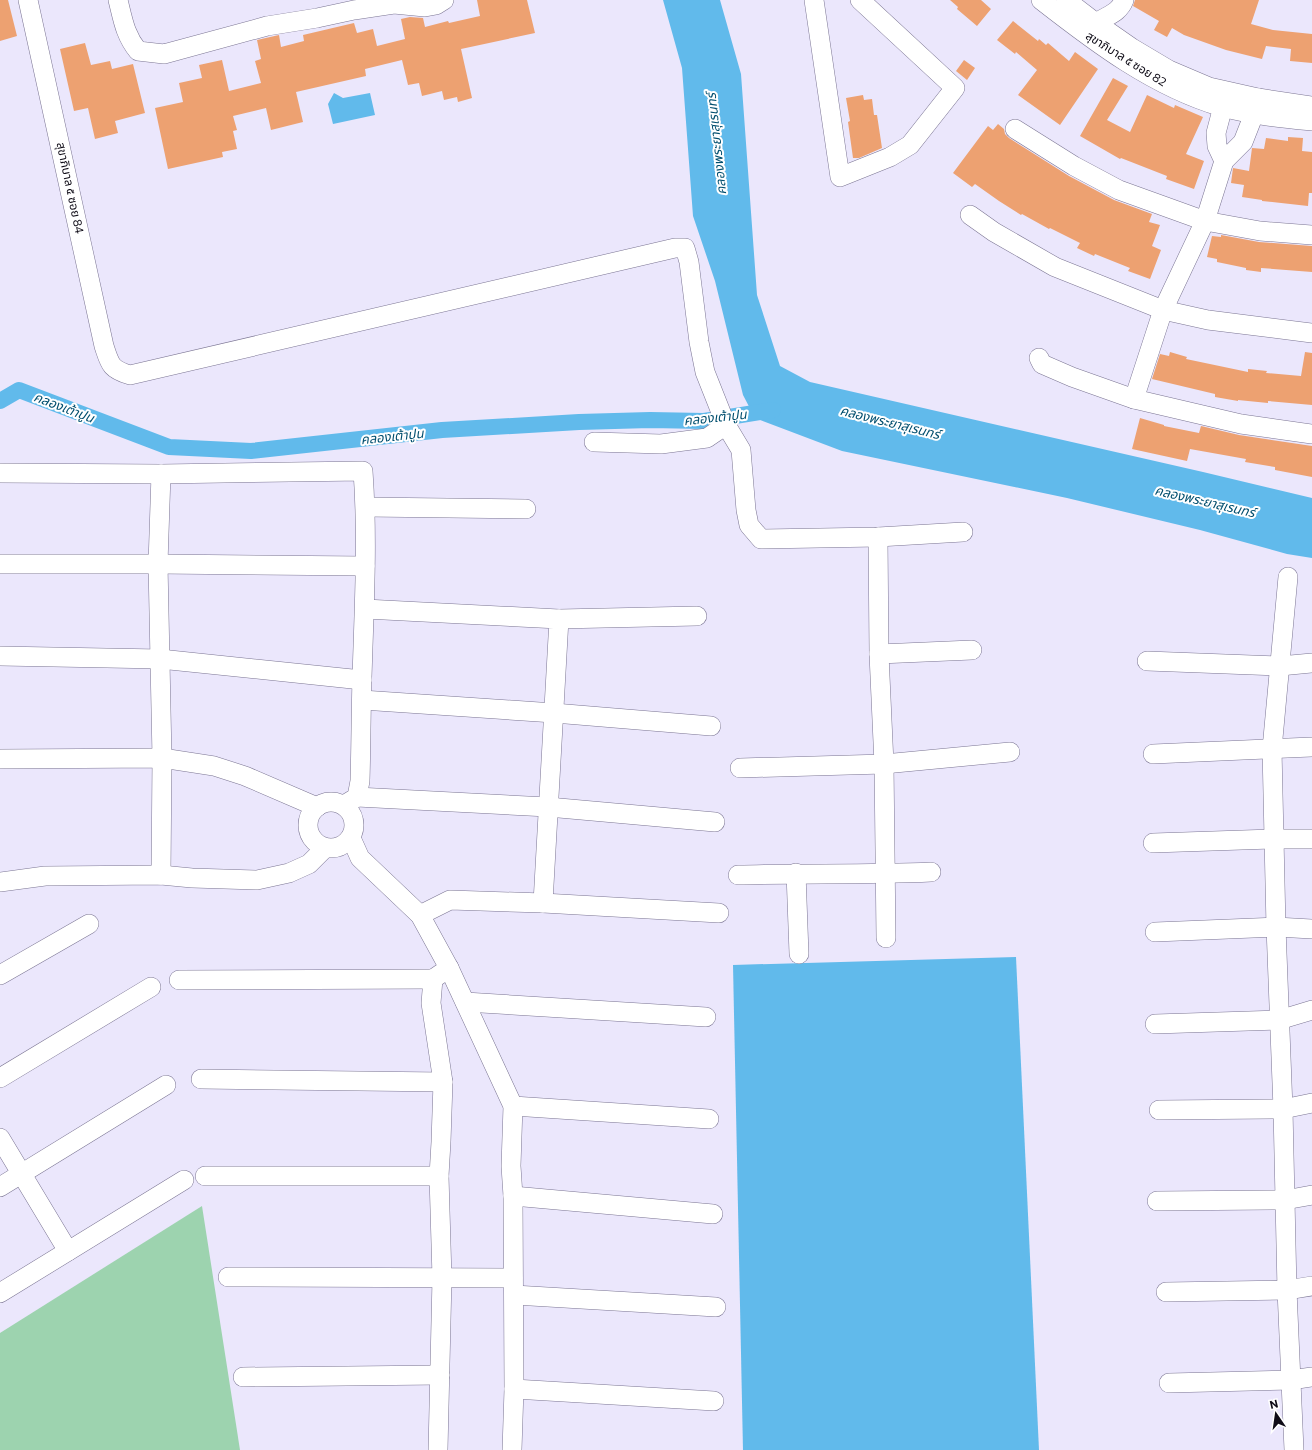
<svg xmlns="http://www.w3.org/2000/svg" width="1312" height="1450" viewBox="0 0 1312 1450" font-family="Commissioner,'Noto Sans Thai',sans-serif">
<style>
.green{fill:#9dd3af}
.water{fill:#61baeb}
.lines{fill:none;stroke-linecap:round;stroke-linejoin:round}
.canal{stroke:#61baeb;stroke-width:16}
.building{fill:#eda171}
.minor-casing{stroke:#7b7593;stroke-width:20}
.minor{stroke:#fff;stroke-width:19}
.labels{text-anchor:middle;stroke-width:4;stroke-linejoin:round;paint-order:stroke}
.street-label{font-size:12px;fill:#0f0c17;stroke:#fff}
.water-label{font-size:13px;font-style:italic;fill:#004e6e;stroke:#fff}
</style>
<rect width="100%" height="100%" fill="#ebe7fc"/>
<path class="green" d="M202,1206l38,244h-240v-117z"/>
<g class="water">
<path d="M663,0h57l21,74 16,221 23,71 30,16 393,90 109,26v60l-25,-4 -87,-24 -133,-32 -225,-47 -87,-33 -12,-23 -28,-114 -22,-65 -11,-148z"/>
<path d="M334,93l9,5 27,-5 5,22 -42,9 -5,-20z"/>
<path d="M1016,957l23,493h-296l-10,-485z"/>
</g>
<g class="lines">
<path class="canal" d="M0,401l19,-11 150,57 82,4 191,-21 137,-8 71,-2 54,1 69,-11"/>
</g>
<g class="building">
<path d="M0,0h8l9,36 -17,5z"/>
<path d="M477,0h50l8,33 -74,16 11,49 -14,4 -1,-5 -13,3 -2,-9 -20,5 -3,-13 -11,2 -6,-25 -37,9 1,7 -70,16 7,30 -32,8 -5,-22 -33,8 4,14 -4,1 4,18 -15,3 1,5 -55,12 -13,-61 28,-6 -4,-19 23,-5 -3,-13 23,-5 7,31 32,-8 -6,-22 6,-2 -4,-19 22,-5 2,12 23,-6 -1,-6 51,-12 3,10 16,-4 4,17 28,-7 -4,-20 9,-2 13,1 2,9 23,-6 1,2 31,-7z"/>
<path d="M950,0h31l10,9 -14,17 -20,-17 1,-2z"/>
<path d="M1135,0h124l-8,24 22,6 39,4v29l-22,-2 1,-12 -25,-3 -4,13 -36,-9 -42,-15 -12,-7 -5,9 -13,-7 5,-9 -26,-15z"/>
<path d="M1013,21l25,20 1,-2 7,6 2,-2 21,18 6,-9 23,17 -38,56 -42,-30 19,-25 -21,-18 -1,2 -18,-14z"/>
<path d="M85,43l6,22 19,-4 2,8 21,-5 12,49 -30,8 3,12 -23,6 -7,-31 -14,3 -14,-62z"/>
<path d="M964,60l11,8 -8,12 -11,-9z"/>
<path d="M1113,78l15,8 -21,34 23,12 17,-37 27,13 1,-3 28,12 -17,37 18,7 -10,28 -28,-10 1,-3 -46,-18 -1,1 -40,-23z"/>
<path d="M863,95l1,5 8,-1 2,16h3l5,33 -23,10h-6l-5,-36 2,-1 -4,-23z"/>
<path d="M998,124l6,5 1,5 4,4 60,38 45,24 38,14 -3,8 11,3 -8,21 9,4 -11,29 -22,-8 2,-3 -35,-14 -1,2 -17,-8 3,-5 -30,-15 -1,1 -27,-15 -1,1 -22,-14 -24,-17 -3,3 -19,-14 35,-47 5,4z"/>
<path d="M1288,137l15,1 -1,13 10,1v41h-3l-1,13 -46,-5v-1l-20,-3 2,-12 -13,-2 2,-15 16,3 3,-23 12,1 2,-11 22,3z"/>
<path d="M1221,235l38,7 53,4v26l-51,-4v4l-15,-2v-2l-29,-6v-3l-10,-2 5,-21 9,1z"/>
<path d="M1170,352l17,5 -1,2 62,13v-3l19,2 -1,2 35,3 4,-24 7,1v52l-44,-4v2l-30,-3v1l-23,-4v-3l-63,-15 8,-25 9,2z"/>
<path d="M1140,418l24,7v1l35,7 2,-7 38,9 73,11v31l-37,-7v-3l-30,-5 1,-3 -56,-10 -3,12 -55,-12z"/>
</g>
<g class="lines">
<defs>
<g id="minor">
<path d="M28,0l76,346c6,18 6,23 26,29l545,-127h10l4,14 10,80 6,30 21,53 15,25 5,60 3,15 12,14 117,-2 85,-5"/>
<path d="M118,0c5,20 7,35 20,51l26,3 103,-28 50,-8 37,-8 40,-6 31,3 11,-2 8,-5"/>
<path d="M814,0l26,177 50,-20 20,-12 45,-57 -95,-88"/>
<path d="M1041,0c55,43 113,87 181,107 29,8 60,11 90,14"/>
<path d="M1066,0l30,23 36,25 37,22 40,17 49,11 54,8"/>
<path d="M1089,31c3,-3 5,-7 9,-9 10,-7 21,-9 26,-22"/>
<path d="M1015,129l59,37 45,24 86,31 55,10 52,4"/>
<path d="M1224,161l-7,-15 -1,-13 10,-38"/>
<path d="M970,215l24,17 61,35 108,43 45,10 104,13"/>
<path d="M1039,358l3,6 30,13 62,22 107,25 71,10"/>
<path d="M1134,399l29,-89 42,-89 19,-60 19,-19 11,-28 4,-16"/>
<path d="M594,442l67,2 46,-6 19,-13"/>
<path d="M0,473l161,1 202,-3c5,69 1,138 -1,207 -1,34 -1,69 -2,103l-3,16 -13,8"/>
<path d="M161,474l-3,90 4,194 -1,117"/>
<path d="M366,507l160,2"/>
<path d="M878,537l1,117 5,110 2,174"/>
<path d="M0,564h158l207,2"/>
<path d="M1288,577l-16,172 4,178 7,182 4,181 7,160"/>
<path d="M365,609l194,10 -16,284"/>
<path d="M559,619l138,-3"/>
<path d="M879,654l93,-4"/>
<path d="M0,656l160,3 202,21"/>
<path d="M1147,661l133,5 32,-3"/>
<path d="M362,700l192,13 157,13"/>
<path d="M1153,754l159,-7"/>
<path d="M0,759l162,-1 52,8 31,10 72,31"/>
<path d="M740,768l144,-4 126,-12"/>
<path d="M357,797l191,10 167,15"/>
<circle cx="331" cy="825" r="23"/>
<path d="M351,838l9,20 60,57 29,53 -16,11 -2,24 12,79 -2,60 -2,34 3,102 -4,172"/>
<path d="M1153,843l120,-4h39"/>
<path d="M796,873l3,81"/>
<path d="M738,875c64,-2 128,0 193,-3"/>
<path d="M0,882l45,-6 116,-1 31,3 65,2 32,-7 20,-9 16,-16"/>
<path d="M420,915l30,-15 93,3 176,10"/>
<path d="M1155,932l121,-5 36,2"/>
<path d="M449,968l64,138 -2,60 2,30 1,193 -2,61"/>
<path d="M0,975l89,-51"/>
<path d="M179,980l254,-1"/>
<path d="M465,1002l241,15"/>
<path d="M1155,1024l124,-4 33,-10"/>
<path d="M0,1078l151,-91"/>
<path d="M201,1079l242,3"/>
<path d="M513,1106l196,13"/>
<path d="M1159,1110l124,-1 29,-6"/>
<path d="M0,1138l68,113"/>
<path d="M205,1176h234"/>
<path d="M0,1187l166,-102"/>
<path d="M513,1196l200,18"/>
<path d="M1157,1201l128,-1 27,-5"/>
<path d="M228,1277l285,1"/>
<path d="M1166,1292l121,-2 25,-4"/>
<path d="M0,1293l184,-113"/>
<path d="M514,1295l202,12"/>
<path d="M243,1377l197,-2"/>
<path d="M1169,1383l122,-3 21,-3"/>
<path d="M514,1389l200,12"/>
</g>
</defs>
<use href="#minor" class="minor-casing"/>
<use href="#minor" class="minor"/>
</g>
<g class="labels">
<g class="street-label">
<text transform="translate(1126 59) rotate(32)" y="4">สุขาภิบาล ๕ ซอย 82</text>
<text transform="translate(70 188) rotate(78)" y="4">สุขาภิบาล ๕ ซอย 84</text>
</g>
<g class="water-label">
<text transform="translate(716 144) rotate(-96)" y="5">คลองพระยาสุเรนทร์</text>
<text transform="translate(64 407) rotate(21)" y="5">คลองเต้าปูน</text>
<text transform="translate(715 417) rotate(-6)" y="5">คลองเต้าปูน</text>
<text transform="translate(890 422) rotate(14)" y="5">คลองพระยาสุเรนทร์</text>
<text transform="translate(392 436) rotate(-6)" y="5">คลองเต้าปูน</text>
<text transform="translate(1205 501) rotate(13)" y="5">คลองพระยาสุเรนทร์</text>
</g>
</g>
<g transform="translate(1276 1414) rotate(347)" stroke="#ffffff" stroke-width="3" paint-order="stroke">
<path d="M0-3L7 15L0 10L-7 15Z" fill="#0f0c17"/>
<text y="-6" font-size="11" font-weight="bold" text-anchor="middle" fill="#0f0c17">N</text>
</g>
</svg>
